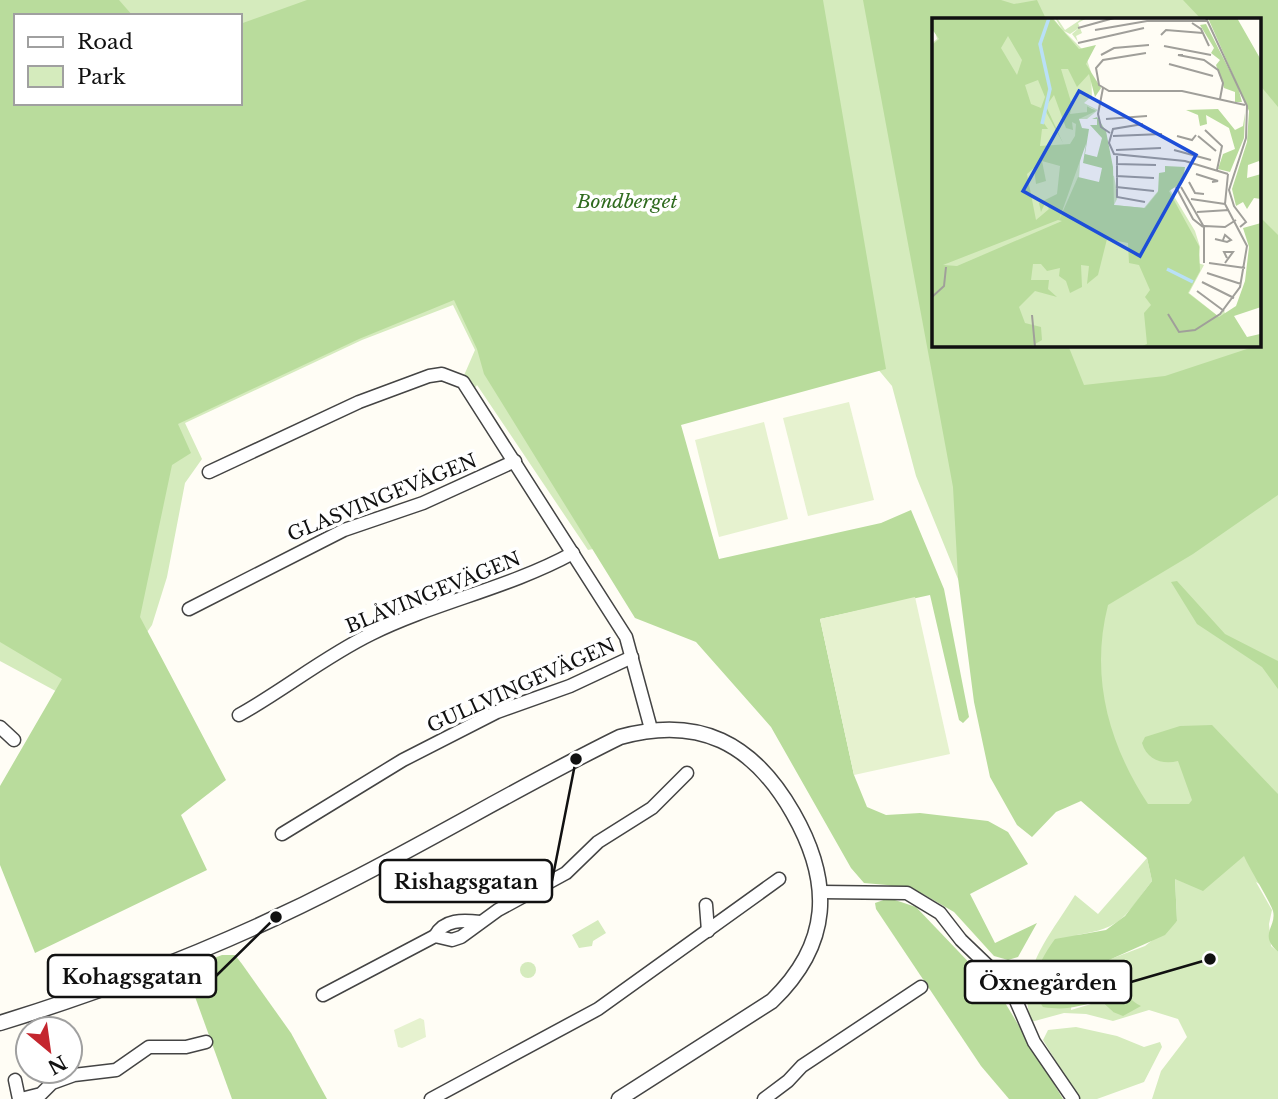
<svg xmlns="http://www.w3.org/2000/svg" width="1278" height="1099" viewBox="0 0 1278 1099" font-family="'Libre Baskerville',serif">
<style>
.green{fill:#d5ebbd;fill-rule:evenodd}
.forest{fill:#b9dc9c}
.pitch{fill:#e6f2cf}
.lines{fill:none;stroke-linecap:round;stroke-linejoin:round}
.minor-casing{stroke:#444;stroke-width:15}
.tertiary-casing{stroke:#444;stroke-width:17}
.minor{stroke:#fff;stroke-width:12}
.tertiary{stroke:#fff;stroke-width:14}
.labels{text-anchor:middle;stroke-width:7;stroke-linejoin:round;paint-order:stroke}
.park-label{font-size:19px;font-style:italic;fill:#2f6b1f;stroke:#fff}
.street-label{font-size:19px;fill:#111;stroke:#fff}
.inset-river{fill:none;stroke:#b9e0f7;stroke-width:3.5}
.inset-road{fill:none;stroke:#a09f9a;stroke-width:2}
.view{fill:#1d4ed8;fill-opacity:0.15;stroke:#1d4ed8;stroke-width:3.5}
.inset-edge{fill:none;stroke:#111;stroke-width:3.5}
.leader{fill:none;stroke:#111;stroke-width:2.5}
.callout-dot{fill:#111;stroke:#fff;stroke-width:2.5}
.callout{fill:#fff;stroke:#111;stroke-width:2.5}
.callout-label{font-size:21px;text-anchor:middle;font-weight:bold;fill:#111}
</style>
<rect width="100%" height="100%" fill="#fffdf5"/>
<g class="green">
<path d="M0,0h1278v895l-22,-13 16,28 -3,14 2,22 7,6v147h-126l9,-28 26,-34 -9,-18 -29,-9 -36,11 -27,-7 -22,-1 -33,9c-15,-51 19,-86 44,-127l23,19 49,-56 5,23c-27,35 -29,47 -75,54l-6,75 30,-9 12,11 19,-10 -11,-14 -13,-28 37,-14 32,-25 -2,-43 -123,-126 -94,-173 -42,-103 -24,-90 -20,-24 -223,40 24,131 -85,17 -111,-165 -9,13 -9,-11 16,-37 -22,-45 -91,35 -177,83 17,36 -17,24 -18,94 -15,48 -39,56 -37,21 -76,-41zM16,16h224v87h-224zM933,19h326v326h-326z"/>
<path d="M598,920l8,13 -13,8 -1,5 -13,2 -7,-13z"/>
<circle cx="528" cy="970" r="8"/>
<path d="M1076,1027l41,9 27,11 16,-5 2,5 -18,35 -47,17h-18l-36,-59 5,-10z"/>
</g>
<g class="forest">
<path d="M0,0h119l14,16h-117v87h224v-79l67,-24h516l63,369 -205,56 38,134 162,-36 30,-13 33,79 25,128 -6,6 -4,-3 -29,-125 -110,24 34,156 13,32 19,8 34,-2 68,8 20,11 20,32 -58,30 25,49 42,-20 -19,34 -10,3 -14,-4 -40,-44 -31,-18 -36,-9 -23,-2 -13,-15 -80,-141 -75,-85 -61,-24 -151,-244 -7,-25 -23,-49 -95,39 -181,85 13,29 -19,12 -32,152 86,163 -45,35 26,55 -172,83 -35,-88v-79l62,-107 -62,-37z"/>
<path d="M863,0h138l13,4 23,-4 9,19h-113v326h135l16,40 81,-9 97,-32 -3,-5v-123l19,19v260l-85,59 -85,51c-18,71 0,138 40,199h41l3,-4 -14,-39c-15,4 -31,-1 -36,-18l3,-6 35,-11 32,-1 66,69v158c-20,-18 -1,-25 -5,-41 -4,-12 -23,-41 -29,-55l-41,35 -28,-12 2,42 -12,14 -56,25c7,18 14,37 32,46l-18,10 -10,-4 -12,-11c-24,5 -33,10 -58,6 -17,-23 -3,-47 12,-68l51,-9 19,-14 27,-35 -5,-23 -66,-57 -25,11 -24,25 -15,-12 -27,-48 -16,-75 -16,-124 -5,-91z"/>
<path d="M1183,0h95v107l-19,-23v-65h-58z"/>
<path d="M1177,581l48,53 53,27v28l-16,-22 -65,-43 -26,-42z"/>
<path d="M889,898l27,9 85,89 62,103h-54l-28,-33 -105,-157 -1,-6z"/>
<path d="M222,955h13l7,9 49,69 36,66h-95l-47,-130z"/>
</g>
<g class="pitch">
<path d="M849,402l25,98 -66,16 -25,-98z"/>
<path d="M764,422l24,97 -69,18 -24,-97z"/>
<path d="M915,597l35,157 -96,21 -34,-156z"/>
<path d="M420,1018l4,2 2,17 -24,11 -4,-1 -4,-17z"/>
</g>
<g class="lines">
<defs>
<g id="minor">
<path d="M209,472l150,-70 70,-26 13,-2 21,8 163,255 25,92"/>
<path d="M189,609l155,-79 79,-27 92,-42"/>
<path d="M239,715c45,-25 85,-58 132,-81 65,-32 138,-46 202,-81"/>
<path d="M0,727l14,13"/>
<path d="M282,834l121,-74 94,-48 73,-26 62,-29"/>
<path d="M821,892l86,1 33,20 21,27 49,47 24,55 39,57"/>
<path d="M706,905l2,26"/>
<path d="M435,936c9,-17 28,-16 45,-14"/>
<path d="M323,995l112,-59 17,4 9,-3 37,-27 68,-37 32,-31 54,-34 35,-35"/>
<path d="M15,1080l4,19"/>
<path d="M21,1099l20,-5 11,-11 22,-8 42,-5 33,-23h37l20,-5"/>
<path d="M431,1099l167,-90 181,-130"/>
<path d="M764,1099l24,-18 14,-15 119,-79"/>
</g>
<path id="tertiary" d="M0,1023c120,-37 237,-83 348,-141 92,-47 180,-100 272,-145 79,-22 133,6 173,76 40,70 38,131 -21,188l-153,98"/>
</defs>
<use href="#minor" class="minor-casing"/>
<use href="#tertiary" class="tertiary-casing"/>
<use href="#minor" class="minor"/>
<use href="#tertiary" class="tertiary"/>
</g>
<g class="labels">
<g class="park-label">
<text x="627" y="208">Bondberget</text>
</g>
<g class="street-label">
<text transform="translate(382 497) rotate(-22)" y="7">GLASVINGEVÄGEN</text>
<text transform="translate(433 592) rotate(-22)" y="7">BLÅVINGEVÄGEN</text>
<text transform="translate(521 685) rotate(-24)" y="7">GULLVINGEVÄGEN</text>
</g>
</g>
<g transform="translate(932 18)">
<rect width="329" height="329" fill="#fffdf5"/>
<path d="M0,0h121l9,11 -7,-11h2l8,12 18,-12h4l-9,5 4,10 -6,3 2,6 -6,-8 7,-6 -9,6 -6,-3 20,20 7,21 1,24 -8,7 14,7 -11,9h-8l14,-10 -6,-3v6l-10,4 5,18 -3,44 22,8 5,-13 8,3 4,21 -4,8 30,3 14,-17 11,-3 26,43 5,16 -2,16 6,2 -15,28 29,23 6,-6 10,37h-302v-304l5,-4z" fill="#d5ebbd"/>
<path d="M1,0h119l27,31 17,-4 -10,19 15,24 -6,9 -6,-23 -12,13 -9,-18h-7l11,36 -2,9 17,-2v-6l9,5 -17,8 3,9 7,1 -4,25 12,3 5,-19 -12,-13h7v-6h-5l5,-2 9,14 7,36 1,38 31,3 13,-16 1,-19 6,-1v-6l20,1 -2,15 -14,9 30,55 1,25 -12,22 31,24 17,-11 9,-25 4,-34 -6,-19 18,-5v84l-27,9 13,21 13,-3 1,-16v29h-121l7,-3 -3,-31 7,-8 -6,-8 5,-7 -11,-25 -10,-2 -1,-20 -21,-4 -9,36 -11,9 2,-18 -8,-1 1,22 -12,6 -4,-12 -7,-5 1,-8 -13,3 -6,-7h-8l-2,16h18l-1,9 9,8 -22,-6 -16,16 6,16 16,4 1,13 -12,7h-98v-50l12,-12 -12,11v-251l7,-6 -7,-10zM76,18l14,24 -5,15 -16,-27zM106,62l7,17 -4,11 -10,-4 -6,-19zM122,77l12,33 7,2 -1,-8 4,2 -1,12 -5,8 -30,2 2,-17h6l-5,-7 2,-12 18,33 -17,-37zM154,126l-3,19 19,5 -3,14 -21,-5 -19,43zM110,143l18,5 -3,28 -18,9 2,9 4,-9 4,6 -13,11 -9,-46 7,-6 2,16 10,-3zM126,202l4,1 -105,45 -14,-1zM276,0h29l24,42v105l-2,-4 -11,4 -1,13 14,-4v25l-7,-1 -7,11 -4,-7 -7,4 -4,-17 15,-47 2,-31zM274,6l32,63 4,15h-7v-10l-11,-4 -8,-23 4,-5 -9,-7 3,-5 -14,-23zM286,91l17,21 8,-4 2,-13 -1,25 -14,34 -12,-3 5,-15 12,-5 -6,-21 -23,-13 1,9 -7,2 -2,-11 -12,-5z" fill="#b9dc9c" fill-rule="evenodd"/>
<path class="inset-river" d="M110,106l8,-35 -10,-45 9,-26M235,251l26,13"/>
<path class="inset-road" d="M274,0l41,88 -1,32 -17,52 5,16 12,16 -6,5M260,5l9,6 8,17M146,10l36,-10M163,12l52,-9h60M229,17l5,-5 37,3M146,25l66,-15M232,28l47,9M214,35l-43,7 -7,8 3,17 10,6h73l63,14M169,37l13,-7 35,-3M251,37h-5l26,5 14,10 5,13 -3,16M237,46l44,12M171,70l-5,26 3,13 9,6M174,101l41,-3M211,106l-30,5 -4,14 5,11 71,7 43,13M273,112l17,16 -5,24M181,118l49,-2M245,118l15,4 4,-5M266,118l18,15M184,132l45,-2M242,132l37,10M185,138v41l28,5M184,146l40,1M264,156l22,7 -6,1M184,158l38,2M257,164l6,11 9,1M184,169l38,4M244,169l17,32 10,8M249,169l23,40v36M259,181l34,5M265,194l32,-2M272,208l21,1 11,-7M283,221l12,3 4,-2 -6,-5 -2,5M277,245l36,5M293,245l8,-11h-9l3,6M275,255l34,11M270,264l32,16M265,273l27,20M0,279l12,-11 2,-19M236,296l11,18 16,-2 25,-16 20,-27 7,-41 -22,-42 3,-30M100,297l3,32"/>
<path class="view" d="M147,73l117,64 -56,101 -117,-65z"/>
<rect width="329" height="329" class="inset-edge"/>
</g>
<path class="leader" d="M576 759L552 881M276 917L216 976M1210 959L1131 982"/>
<g class="callout-dot">
<circle cx="576" cy="759" r="7"/>
<circle cx="276" cy="917" r="7"/>
<circle cx="1210" cy="959" r="7"/>
</g>
<g class="callout">
<rect x="380" y="860" width="172" height="42" rx="7"/>
<rect x="48" y="955" width="168" height="42" rx="7"/>
<rect x="965" y="961" width="166" height="42" rx="7"/>
</g>
<g class="callout-label">
<text x="466" y="889">Rishagsgatan</text>
<text x="132" y="984">Kohagsgatan</text>
<text x="1048" y="990">Öxnegården</text>
</g>
<rect x="14" y="14" width="228" height="91" fill="#ffffff" stroke="#a0a0a0" stroke-width="2"/>
<rect x="28" y="37" width="35" height="10" fill="#ffffff" stroke="#a0a0a0" stroke-width="2"/>
<text x="77" y="49" font-size="21" fill="#111111">Road</text>
<rect x="28" y="66" width="35" height="21" fill="#d5ebbd" stroke="#a0a0a0" stroke-width="2"/>
<text x="77" y="84" font-size="21" fill="#111111">Park</text>
<g transform="translate(49 1050) rotate(151)"><circle r="33" fill="#ffffff" stroke="#a0a0a0" stroke-width="2"/>
<path d="M0-5L12 26L0 18L-12 26Z" fill="#c4262e"/>
<text y="-10" font-size="19" font-weight="bold" text-anchor="middle" fill="#111111">N</text>
</g>
</svg>
